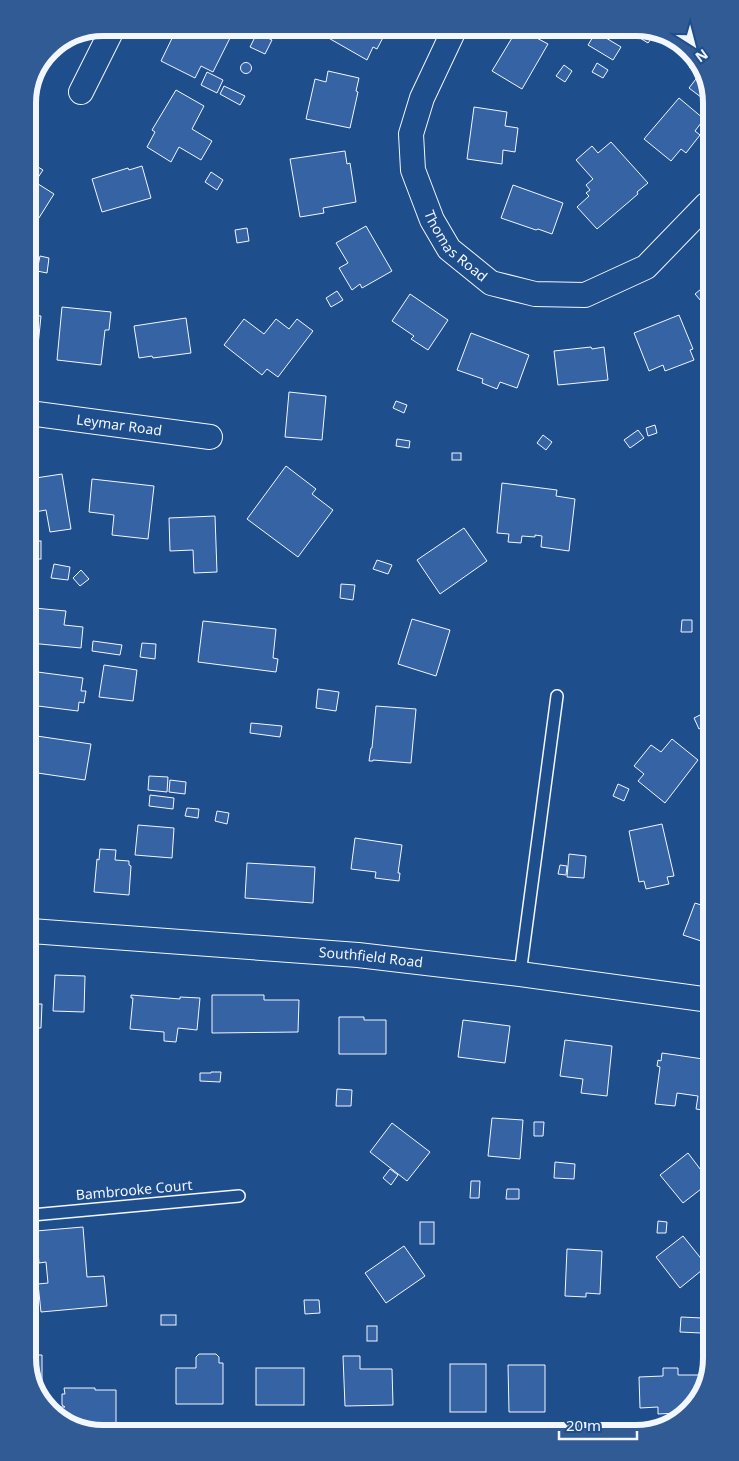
<svg xmlns="http://www.w3.org/2000/svg" width="739" height="1461" viewBox="0 0 739 1461" font-family="'Noto Sans',sans-serif">
<style>
.building{fill:#3563a3;stroke:#f2f6ff}
.lines{fill:none;stroke-linecap:round;stroke-linejoin:round}
.lane-casing{stroke:#f2f6ff;stroke-width:14}
.street-casing{stroke:#f2f6ff;stroke-width:26}
.lane{stroke:#1f4e8c;stroke-width:11}
.street{stroke:#1f4e8c;stroke-width:24}
.labels{text-anchor:middle;stroke-width:4;stroke-linejoin:round;paint-order:stroke}
.street-label{font-size:14px;fill:#f2f6ff;stroke:#1f4e8c}
.rim{fill:none;stroke:#f2f6ff;stroke-width:6}
</style>
<rect width="100%" height="100%" fill="#1f4e8c"/>
<g class="building">
<path d="M177,28h47l9,4 -20,40 -12,-6 -6,12 -34,-17z"/>
<path d="M330,28h9l5,2 2,-2h42l-11,21 -4,-2 -6,13 -42,-24z"/>
<path d="M518,28l30,16 -26,45 -30,-18z"/>
<path d="M640,28l13,8 -5,7 -13,-8z"/>
<path d="M596,32l25,15 -8,13 -25,-15z"/>
<path d="M257,33l15,7 -7,14 -15,-7z"/>
<path d="M695,60l11,14v27l-17,-13 10,-13 -10,-8z"/>
<circle cx="246" cy="68" r="5.5"/>
<path d="M597,63l11,7 -5,8 -11,-6z"/>
<path d="M564,65l8,6 -7,11 -9,-6z"/>
<path d="M328,71l31,7 -3,13 2,1 -8,36 -44,-9 9,-40 11,3z"/>
<path d="M207,72l16,8 -6,13 -16,-8z"/>
<path d="M224,86l21,10 -5,9 -20,-11z"/>
<path d="M176,90l28,16 -12,23 20,12 -11,19 -22,-13 -8,15 -24,-15 8,-15 -3,-2z"/>
<path d="M679,98l25,21 -9,12 5,4 -14,18 -5,-4 -10,12 -27,-22z"/>
<path d="M474,107l33,5 -2,14 13,2 -3,24 -12,-2 -1,14 -35,-5z"/>
<path d="M611,142l37,41 -11,9 1,2 -41,35 -20,-22 12,-11 -3,-3 4,-3 -4,-5 7,-6 -17,-19 16,-14 6,7z"/>
<path d="M345,151l2,13 3,-1 6,39 -33,6 1,5 -24,4 -10,-58z"/>
<path d="M28,161l15,9 -8,12 19,12 -17,27 -9,-6z"/>
<path d="M142,166l9,32 -49,14 -10,-33 36,-11 1,2z"/>
<path d="M211,172l12,8 -6,10 -12,-8z"/>
<path d="M513,185l50,18 -11,31 -14,-5 -2,1 -35,-12z"/>
<path d="M366,226l26,45 -30,17 -2,-4 -8,6 -13,-22 9,-5 -12,-20z"/>
<path d="M247,228l2,13 -12,2 -2,-13z"/>
<path d="M40,256l9,2 -2,15 -10,-2z"/>
<path d="M707,284v24l-12,-14z"/>
<path d="M337,291l6,9 -12,7 -5,-9z"/>
<path d="M410,294l38,26 -20,30 -17,-11 3,-3 -22,-15z"/>
<path d="M62,307l49,5 -2,18h-4l-4,35 -44,-5z"/>
<path d="M29,315l12,1 -4,39 -8,-1z"/>
<path d="M679,315l14,34 -3,1 4,10 -29,11 -2,-6 -14,6 -15,-38z"/>
<path d="M186,318l5,35 -38,5 -1,-2 -13,2 -5,-32z"/>
<path d="M244,319l20,15 12,-15 13,10 8,-10 16,12 -35,46 -11,-8 -5,6 -38,-30z"/>
<path d="M471,333l58,22 -12,33 -17,-6 -3,7 -15,-6 1,-4 -26,-9z"/>
<path d="M591,347l1,2 12,-2 4,33 -50,5 -4,-34z"/>
<path d="M289,392l37,4 -4,44 -37,-3z"/>
<path d="M396,401l11,4 -3,8 -11,-5z"/>
<path d="M655,425l2,8 -9,3 -2,-8z"/>
<path d="M638,430l6,8 -14,10 -6,-8z"/>
<path d="M543,435l9,7 -6,8 -9,-7z"/>
<path d="M397,439l13,2 -1,7 -13,-2z"/>
<rect x="452" y="453" width="9" height="7"/>
<path d="M286,466l30,23 -4,5 21,16 -35,47 -51,-38z"/>
<path d="M62,474l9,55 -21,3 -4,-22 -17,3v-34z"/>
<path d="M92,479l62,7 -6,53 -36,-4 2,-20 -25,-3z"/>
<path d="M502,483l55,7 -1,6 19,3 -6,52 -28,-4 1,-11 -7,-1v2l-13,-1 -1,7 -13,-1 1,-8 -12,-1z"/>
<path d="M215,516l2,56 -23,1 -1,-23 -23,1 -1,-33z"/>
<path d="M464,528l23,33 -47,33 -23,-34z"/>
<rect x="30" y="541" width="11" height="18"/>
<path d="M377,560l15,5 -4,9 -15,-5z"/>
<path d="M54,564l16,3 -2,13 -17,-2z"/>
<path d="M81,570l8,9 -9,7 -7,-8z"/>
<path d="M341,584l14,1 -2,15 -13,-2z"/>
<path d="M34,608l32,3 -2,14 19,2 -2,21 -51,-5 1,-12 -1,-8h3z"/>
<path d="M412,619l38,11 -14,46 -38,-12z"/>
<path d="M682,620h10v12h-11z"/>
<path d="M203,621l73,8 -3,29 5,1 -2,13 -78,-10z"/>
<path d="M93,641l29,4 -2,10 -28,-4z"/>
<path d="M142,643l14,1 -1,15 -15,-2z"/>
<path d="M104,665l33,5 -4,31 -34,-4z"/>
<path d="M30,671l53,7 -2,13h5l-2,12 -5,-1 -1,9 -48,-6z"/>
<path d="M318,689l21,3 -3,19 -20,-3z"/>
<path d="M376,706l40,3 -5,54 -38,-3v1h-4l2,-13h1z"/>
<path d="M700,715l5,11 -6,3 -5,-11z"/>
<path d="M251,723l31,3 -2,11 -30,-4z"/>
<path d="M30,735l61,9 -6,36 -54,-8z"/>
<path d="M672,739l26,21 -33,43 -27,-22 6,-7 -10,-8 17,-21 10,7z"/>
<path d="M149,776l19,1 -1,15 -19,-2z"/>
<path d="M170,780l16,2 -1,12 -16,-2z"/>
<path d="M618,784l11,5 -5,12 -11,-5z"/>
<path d="M150,795l24,3 -1,11 -24,-3z"/>
<path d="M187,808l12,1 -1,9 -13,-2z"/>
<path d="M217,811l12,2 -2,11 -12,-3z"/>
<path d="M662,824l12,52 -7,1 2,7 -23,5 -2,-8 -5,1 -10,-51z"/>
<path d="M138,825l36,3 -2,30 -37,-3z"/>
<path d="M355,838l47,7 -4,28h2l-1,8 -24,-3 1,-6 -25,-3z"/>
<path d="M100,849l16,1 -1,10 14,1v4l2,1 -2,29 -35,-3 3,-33 2,1z"/>
<path d="M569,854l17,2 -2,22 -17,-1z"/>
<path d="M247,863l68,4 -2,36 -68,-5z"/>
<path d="M560,865l7,1 -1,9 -8,-1z"/>
<path d="M695,903l15,5v36l-27,-9z"/>
<path d="M55,975l30,1 -1,36 -31,-1z"/>
<path d="M131,995l49,4v-2l20,1 -3,32 -19,-2 -2,14 -12,-1v-9l-34,-3 3,-31h-2z"/>
<path d="M212,995h52v5h35l-1,32 -86,1z"/>
<path d="M32,1004h10l-1,24h-8v4h-1z"/>
<path d="M339,1017h25v3h22v34h-47z"/>
<path d="M463,1020l47,6 -5,37 -47,-6z"/>
<path d="M565,1040l47,6 -5,50 -26,-3 2,-14 -23,-3z"/>
<path d="M662,1053l48,7v37l-2,14 -12,-2 2,-13 -21,-3 -2,13 -20,-2 5,-37 -3,-1 1,-6 3,1z"/>
<path d="M211,1072h10l-1,10 -20,-1v-8h11z"/>
<path d="M337,1089l15,1 -1,16h-15z"/>
<path d="M492,1118l31,2 -3,39 -32,-3z"/>
<path d="M534,1122h10l-1,14h-9z"/>
<path d="M392,1123l38,29 -23,29 -37,-29z"/>
<path d="M688,1153l22,29 -27,21 -23,-28z"/>
<path d="M555,1162l20,2 -1,15 -20,-1z"/>
<path d="M390,1169l8,6 -7,10 -8,-7z"/>
<path d="M471,1181h9l-1,17h-9z"/>
<path d="M507,1189h12v10h-13z"/>
<path d="M658,1221l9,1 -1,11h-9z"/>
<rect x="420" y="1222" width="14" height="22"/>
<path d="M83,1227l4,50 17,-1 3,30 -66,6 -3,-28 10,-1 -2,-21 -7,1 -3,-32z"/>
<path d="M683,1236l24,30 -27,22 -24,-31z"/>
<path d="M404,1246l21,30 -39,27 -21,-30z"/>
<path d="M567,1249l35,2 -2,43 -14,-1v4l-21,-1z"/>
<path d="M304,1300h15l1,13 -15,1z"/>
<rect x="161" y="1315" width="15" height="10"/>
<path d="M681,1317l21,1 -1,15 -21,-1z"/>
<rect x="367" y="1326" width="10" height="15"/>
<path d="M701,1349h10l-1,14h-9z"/>
<path d="M199,1354h17l3,3v6h4v41h-47v-36h20v-11z"/>
<path d="M33,1355h9v43l-9,-11z"/>
<path d="M343,1356h17v13h32l1,36 -48,1z"/>
<rect x="450" y="1364" width="36" height="48"/>
<path d="M508,1365h37v47h-36z"/>
<rect x="256" y="1368" width="48" height="37"/>
<path d="M663,1368h15v7h28l-7,25 -8,7h-12v6l-21,1v-7l-18,1 -1,-31 24,-1z"/>
<path d="M64,1388h31v2h21v39h-23v3l-32,-11 -9,-11v-3h13l-3,-2v-11h3z"/>
</g>
<g class="lines">
<defs>
<g id="lane">
<path d="M520,974l37,-278"/>
<path d="M32,1215l207,-19"/>
</g>
<g id="street">
<path id="s1" d="M455,28l-33,70 -11,36 2,36 19,50 17,29 42,34 44,11 50,1 61,-28 60,-62"/>
<path d="M81,92l32,-64"/>
<path id="s2" d="M29,413l181,24"/>
<path id="s3" d="M31,931l327,24 162,19 190,26"/>
</g>
</defs>
<use href="#lane" class="lane-casing"/>
<use href="#street" class="street-casing"/>
<use href="#lane" class="lane"/>
<use href="#street" class="street"/>
</g>
<g class="labels">
<g class="street-label">
<text dy="5" stroke="none"><textPath href="#s1" startOffset="240">Thomas Road</textPath></text>
<text dy="5" stroke="none"><textPath href="#s2" startOffset="91">Leymar Road</textPath></text>
<text dy="5" stroke="none"><textPath href="#s3" startOffset="341">Southfield Road</textPath></text>
<text transform="translate(134 1190) rotate(-5)" y="5">Bambrooke Court</text>
</g>
</g>
<path d="M0 0H739V1461H0ZM103 36H636A67 67 0 0 1 703 103V1358A67 67 0 0 1 636 1425H103A67 67 0 0 1 36 1358V103A67 67 0 0 1 103 36Z" fill="#305b95" fill-rule="evenodd"/>
<path class="rim" d="M103 36H636A67 67 0 0 1 703 103V1358A67 67 0 0 1 636 1425H103A67 67 0 0 1 36 1358V103A67 67 0 0 1 103 36Z"/>
<g transform="translate(694 45) rotate(144)" stroke="#1f4e8c" stroke-width="4" paint-order="stroke">
<path d="M0-4L9 19L0 12L-9 19Z" fill="#f2f6ff"/>
<text y="-8" font-size="14" font-weight="bold" text-anchor="middle" fill="#f2f6ff">N</text>
</g>
<path d="M559 1431v8h78v-8" fill="none" stroke="#f2f6ff" stroke-width="2.5"/>
<text x="566" y="1431" font-size="15" fill="#f2f6ff" stroke="#1f4e8c" stroke-width="4" paint-order="stroke">20 m</text>
</svg>
